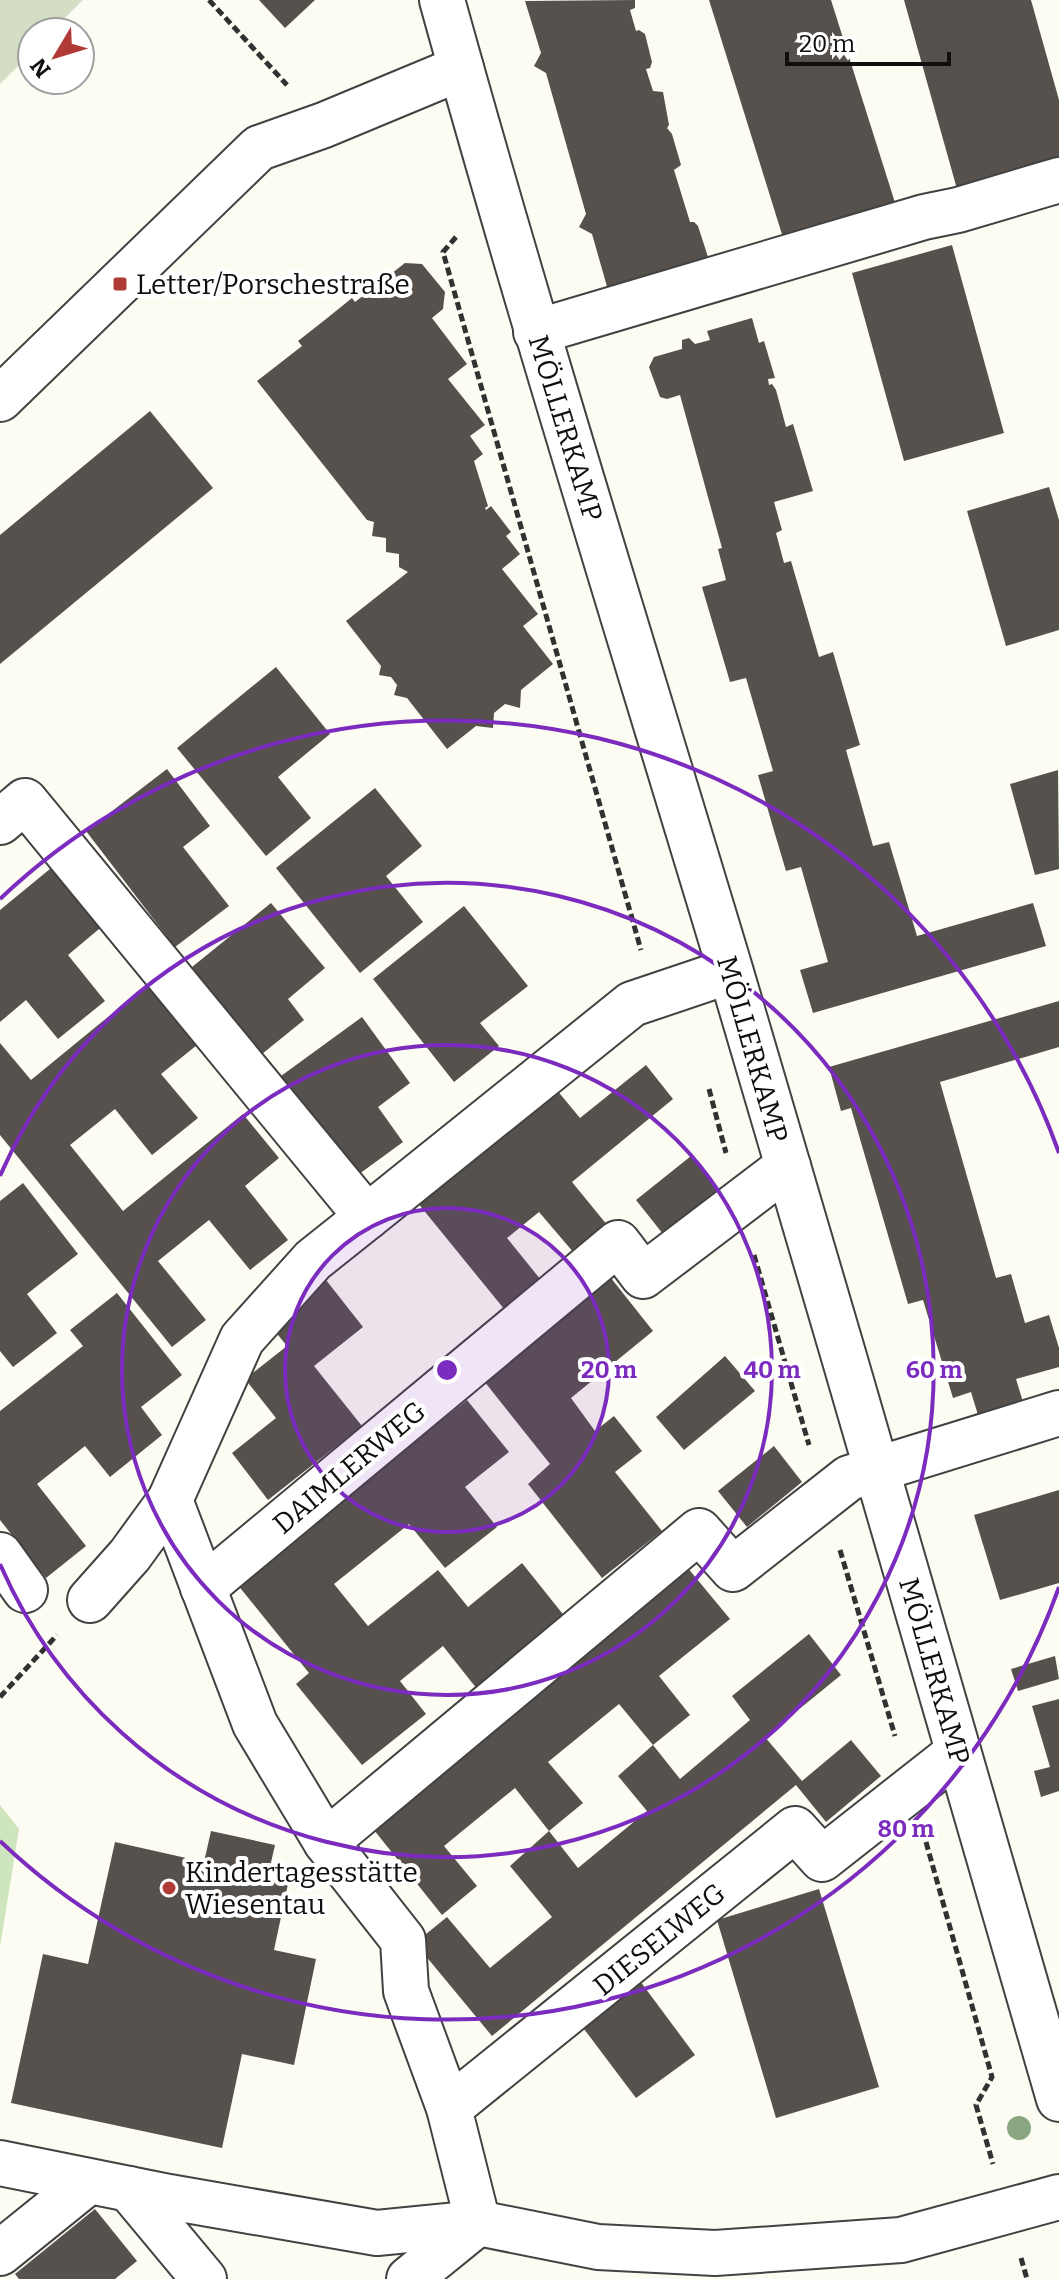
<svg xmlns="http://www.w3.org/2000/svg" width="1059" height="2279" viewBox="0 0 1059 2279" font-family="Bitter,serif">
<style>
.green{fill:#cfe5be}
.cemetery{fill:#d3dec4}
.building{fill:#56514c}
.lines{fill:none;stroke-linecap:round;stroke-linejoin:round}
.minor-casing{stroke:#424242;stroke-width:48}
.path{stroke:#313131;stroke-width:5;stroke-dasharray:8 4;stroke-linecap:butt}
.minor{stroke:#fff;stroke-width:44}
.tree{fill:#8aa681}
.ring{fill:none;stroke:#7b2cbf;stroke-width:4}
.poi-dot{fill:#b03a35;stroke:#fff;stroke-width:3}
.labels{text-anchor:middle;stroke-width:8;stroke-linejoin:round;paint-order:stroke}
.poi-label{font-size:28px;fill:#0f0f0f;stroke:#fff;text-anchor:start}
.street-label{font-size:28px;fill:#0f0f0f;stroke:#fff}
.centre{fill:#7b2cbf;stroke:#fff;stroke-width:4}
.ring-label{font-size:24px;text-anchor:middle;font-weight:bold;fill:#7b2cbf;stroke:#fff;stroke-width:8;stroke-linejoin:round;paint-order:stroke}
</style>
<rect width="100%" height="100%" fill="#fdfcf2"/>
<path class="green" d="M0,1805l19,24 -19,118z"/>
<path class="cemetery" d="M0,0h83l-32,32h-19v20l-32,32z"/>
<g class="building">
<path d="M259,0h56l-30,28z"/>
<path d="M635,0v8l-5,2 6,21 3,-1 6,4 7,28 -2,6 -4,1 7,22 10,1 6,33 -2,3 5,6 9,31 -7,5 16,52h4l4,4 10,31 -4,5 -96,28 -16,-56 -13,-7 7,-13 -40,-141 -12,-7 7,-13 -16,-52z"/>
<path d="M709,0h122l66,209 -112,35z"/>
<path d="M904,0h127l28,100v60l-102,29z"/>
<path d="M952,245l52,188 -100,28 -52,-188z"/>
<path d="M405,263l17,1 23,28 -2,17 -11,9 35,46 -19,15 37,46 -15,11 13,18 -9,7 14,45 -3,2 1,2 5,-4 20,26 -5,4 14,18 -18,15 36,45 -15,12 30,38 -32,26 -1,18 -15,-4 -11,9 -1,15 -17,-2 -29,23 -40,-51 -13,-3 3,-10 -6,-8 -12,-2 2,-9 -35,-45 62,-49 -9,-5v-13l-13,-2v-14l-14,-2 2,-14 -7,-2 -110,-139 45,-35 -4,-5 28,-22 26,-21 3,4z"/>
<path d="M752,318l7,25 5,-2 11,37 -7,1 1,6 3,-1 4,6 10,37 7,-3 20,67 -39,11 8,28 -6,3 8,30 7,-2 28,96 14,-5 27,93 -14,5 27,96 16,-4 28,94 116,-33 13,43 -233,67 -13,-43 28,-8 -27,-95 -15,4 -14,-47 -14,-49 15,-4 -27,-93 -16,4 -28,-95 24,-7 -8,-31 4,-1 -42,-153 -13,4 -7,-2 -11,-30 5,-10 28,-8v-9l7,-2 6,6 15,-4 -3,-9z"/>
<path d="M150,411l63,77 -213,176v-129z"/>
<path d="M1049,487l10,33v110l-53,16 -39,-135z"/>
<path d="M276,667l54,67 -52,43 33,41 -45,38 -89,-108z"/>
<path d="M167,769l43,57 -27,21 46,59 -54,41 -89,-116z"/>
<path d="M1058,770l1,99 -24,6 -25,-91z"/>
<path d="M375,788l47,58 -36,30 37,46 -63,51 -84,-105z"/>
<path d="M56,864l49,60 -37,31 37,46 -47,38 -32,-39 -26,22v-112z"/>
<path d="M271,903l54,65 -37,31 16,21 -42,34 -70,-87z"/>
<path d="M464,906l64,80 -48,37 19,23 -45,36 -81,-103z"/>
<path d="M153,980l49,61 -41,33 37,44 -46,37 -37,-46 -45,36 53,66 120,-97 36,44 -34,28 43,54 -38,30 -41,-50 -51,41 48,59 -34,27 -172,-212v-92l31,37z"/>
<path d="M1059,1001v46l-119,35 56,196 15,-4 14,49 24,-8 10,33v19l-43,12 7,23 -45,13 -7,-23 -18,6 -30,-98 -15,4 -57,-196 -10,3 -12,-44z"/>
<path d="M362,1017l48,66 -32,24 25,35 -48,35 -74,-101z"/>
<path d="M646,1065l27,34 -101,83 36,44 -34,27 -35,-41 -32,26 38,47 -36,30 -92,-113 139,-113 24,29z"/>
<path d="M691,1156l27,34 -55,44 -27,-34z"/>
<path d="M23,1183l55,71 -51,40 30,39 -44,34 -13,-16v-150z"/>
<path d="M607,1273l46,58 -82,67 24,33 19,-15 28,35 -27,21 47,59 -60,47 -74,-94 22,-20 -70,-88z"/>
<path d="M326,1280l37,47 -49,39 48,60 -94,74 -36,-47 44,-35 -31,-39 42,-33 -18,-22z"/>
<path d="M117,1293l65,82 -41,32 21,28 -52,42 -25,-31 -48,38 49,62 -40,32 -46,-58v-109l83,-65 -13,-16z"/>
<path d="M725,1356l30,35 -71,59 -28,-33z"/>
<path d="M467,1400l42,52 -44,35 32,40 -52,41 -36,-44 -75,60 34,42 70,-56 30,37 54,-44 48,60 -89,71 -38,-48 -43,35 26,33 -64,51 -66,-81 13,-11 -72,-89z"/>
<path d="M774,1446l28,36 -55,45 -29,-36z"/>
<path d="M1059,1490v93l-59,17 -26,-85z"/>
<path d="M682,1561l48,58 -71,57 31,39 -37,30 -34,-41 -71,58 35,41 -34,28 -34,-43 -71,58 33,40 -35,29 -76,-95z"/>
<path d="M809,1634l32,41 -76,62 37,44 49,-41 30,36 -55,46 -30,-37 -304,251 -77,-93 32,-26 43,51 62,-51 -42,-51 39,-35 29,37 69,-57 -29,-35 35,-31 27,34 70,-59 -18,-24z"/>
<path d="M1055,1656l4,23 -41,12 -7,-22z"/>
<path d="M1059,1699v92l-18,6 -7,-26 16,-4 -18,-61z"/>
<path d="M211,1831l64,14 -8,35 21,4 -14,66 42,9 -22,106 -52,-11 -20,94 -211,-45 32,-149 45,10 27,-122 89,20z"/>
<path d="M819,1889l60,198 -103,31 -59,-198z"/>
<path d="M640,1981l55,74 -59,43 -55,-73z"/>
<path d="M95,2209l42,52 -22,18h-96l-4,-5z"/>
</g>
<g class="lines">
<defs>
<g id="minor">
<path d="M442,0c90,325 191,646 288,969 112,376 219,753 329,1130"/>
<path d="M536,332l388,-115 34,-7 101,-30"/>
<path d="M0,399l259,-251 65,-23 137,-57"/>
<path d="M0,822l25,-21 342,416 265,-213 98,-33"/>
<path d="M170,1500l85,224 71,118 77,98 3,51 43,117 29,115"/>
<path d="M0,1555l25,35"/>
<path d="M203,1588l415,-345 25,33 145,-110"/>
<path d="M90,1600l40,-45 40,-55 72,-161 71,-79 54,-43"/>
<path d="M326,1842l373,-311 34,38 116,-91 210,-65"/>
<path d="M449,2108l346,-279 27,30 136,-107"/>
<path d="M0,2163l169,34 208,36 101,-10 120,24 117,6 186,-13 158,-43"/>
<path d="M129,2189l75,90"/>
<path d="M0,2253l88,-71"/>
<path d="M409,2279l69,-56"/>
</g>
</defs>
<use href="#minor" class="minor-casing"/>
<g class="path">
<path d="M209,0l78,85"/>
<path d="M456,237l-13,15 198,698"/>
<path d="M709,1089l17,64"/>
<path d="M754,1255l55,190"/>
<path d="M840,1550l55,186"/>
<path d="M0,1697l57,-62"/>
<path d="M926,1842l66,235 -16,28 17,59"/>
<path d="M1021,2258l6,21"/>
</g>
<use href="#minor" class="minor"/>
</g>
<circle class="tree" cx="1019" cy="2128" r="12"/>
<circle cx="447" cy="1370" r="162" fill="#7b2cbf" fill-opacity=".12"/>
<g class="ring">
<circle cx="447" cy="1370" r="162"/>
<circle cx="447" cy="1370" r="325"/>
<path d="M0 1176A487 487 0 1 1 0 1564"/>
<path d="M1059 1587A649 649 0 0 1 0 1841M0 899A649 649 0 0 1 1059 1153"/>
</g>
<g class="poi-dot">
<rect x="112" y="276" width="16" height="16" rx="4"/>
<circle cx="169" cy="1888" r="8"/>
</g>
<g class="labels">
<g class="poi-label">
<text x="136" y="294">Letter/Porschestraße</text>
<text x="185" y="1882">Kindertagesstätte<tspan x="185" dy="32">Wiesentau</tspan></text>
</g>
<g class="street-label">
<text transform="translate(566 428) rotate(73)" y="10">MÖLLERKAMP</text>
<text transform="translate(753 1049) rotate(74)" y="10">MÖLLERKAMP</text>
<text transform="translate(349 1467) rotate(-40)" y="10">DAIMLERWEG</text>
<text transform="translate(935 1671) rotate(74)" y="10">MÖLLERKAMP</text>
<text transform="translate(659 1939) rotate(-39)" y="10">DIESELWEG</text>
</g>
</g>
<circle cx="447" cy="1370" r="12" class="centre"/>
<g class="ring-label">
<text x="609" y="1378">20 m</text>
<text x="772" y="1378">40 m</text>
<text x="934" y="1378">60 m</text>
<text x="906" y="1837">80 m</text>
</g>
<g transform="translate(56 56) rotate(232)"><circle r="38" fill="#ffffff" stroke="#9f9f9f" stroke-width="2"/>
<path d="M0-6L14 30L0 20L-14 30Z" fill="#b03a35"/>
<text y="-12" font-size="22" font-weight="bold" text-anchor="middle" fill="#0f0f0f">N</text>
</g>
<path d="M787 52v12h162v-12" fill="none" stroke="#0f0f0f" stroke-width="4"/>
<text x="799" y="52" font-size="24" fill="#0f0f0f" stroke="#ffffff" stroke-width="6" paint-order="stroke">20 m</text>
</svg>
